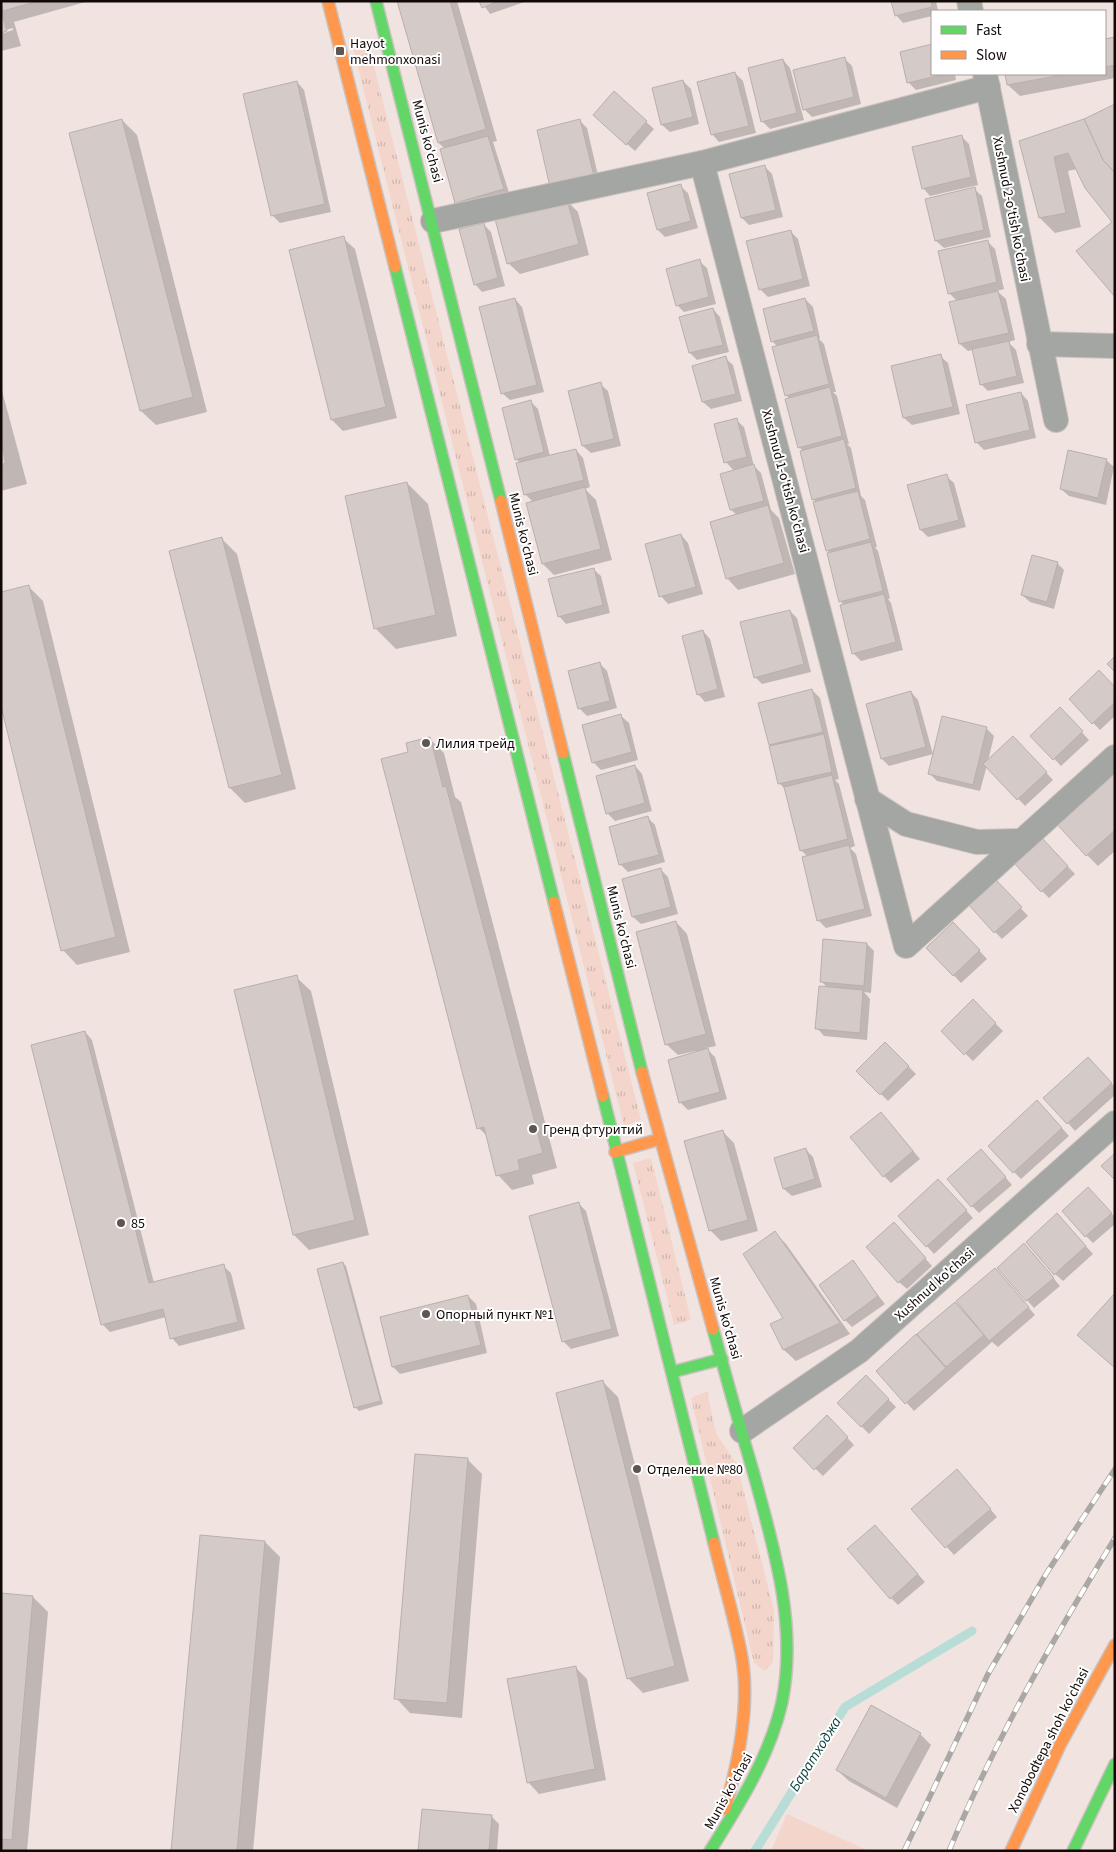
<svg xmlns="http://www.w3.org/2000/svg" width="1116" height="1852" viewBox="0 0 1116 1852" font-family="'Source Sans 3',sans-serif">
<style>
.grass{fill:url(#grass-tufts)}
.pitch{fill:#f3d5cc}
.shadow{fill:#0003}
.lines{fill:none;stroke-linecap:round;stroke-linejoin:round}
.stream{stroke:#b8dcd6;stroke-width:9}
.building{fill:#d4cac7;stroke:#b9afac}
.street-casing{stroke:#cbc2bf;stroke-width:26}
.fast-casing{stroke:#cbc2bf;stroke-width:14}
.slow-casing{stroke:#cbc2bf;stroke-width:14}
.street{stroke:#a4a6a4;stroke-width:24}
.fast{stroke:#63d668;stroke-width:11}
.slow{stroke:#ff974d;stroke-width:11}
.rail-casing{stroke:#aba7a4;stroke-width:5.5}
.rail{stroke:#fff;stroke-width:4;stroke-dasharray:11;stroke-linecap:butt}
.poi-dot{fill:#5f5653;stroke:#fff;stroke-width:2}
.labels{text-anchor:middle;stroke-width:4;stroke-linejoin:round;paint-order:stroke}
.poi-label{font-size:14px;fill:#110907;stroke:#fff;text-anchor:start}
.street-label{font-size:14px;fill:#110907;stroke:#fff}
.water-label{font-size:15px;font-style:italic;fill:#073d39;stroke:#fff}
</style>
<defs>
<pattern id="grass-tufts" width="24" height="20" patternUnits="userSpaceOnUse" patternTransform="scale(1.25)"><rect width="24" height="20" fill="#f3d5cc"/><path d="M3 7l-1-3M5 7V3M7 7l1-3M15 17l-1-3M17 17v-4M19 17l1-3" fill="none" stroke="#cfb6ae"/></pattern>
</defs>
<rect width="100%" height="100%" fill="#f1e4e0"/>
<g class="grass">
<path d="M367,39l274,1081 -17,6 -272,-1082z"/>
<path d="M651,1158l40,162 -17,5 -41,-162z"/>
<path d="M707,1391l9,42 21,32 37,145 -1,52 -8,9 -11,-8 -63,-265z"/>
</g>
<path class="pitch" d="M787,1814l82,37h-98z"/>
<g class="shadow">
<path d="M1,1h88l-75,21 7,24 -20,5v-17l12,-4v-2l-12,3z"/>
<path d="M399,1h58l40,140 -4,1 17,54 -46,14 -8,-8 -11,-53 -6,-6z"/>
<path d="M481,1h46l-37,13z"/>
<path d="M892,1h44l2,10h-6v5l-29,7 -7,-8z"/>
<path d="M1115,38v40l-95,18 -12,-11 -2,-11h99v-34z"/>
<path d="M932,46v28h23l1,6 -40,10 -7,-7 -7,-30z"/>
<path d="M844,58l8,8 9,38 -49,13 -8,-8z"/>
<path d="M783,60l7,8 14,52 -34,9 -8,-8z"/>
<path d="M735,73l8,8 13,52 -37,9 -7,-8z"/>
<path d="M683,81l8,8 8,35 -29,8 -8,-7z"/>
<path d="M297,82l7,8 27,122 -51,11 -7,-7 -28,-122z"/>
<path d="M614,93l40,36 -19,22 -33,-29z"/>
<path d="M1115,105v190l-1,-73 -37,-53 -9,2 13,56 -26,6 -15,-15 -20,-76 67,-23z"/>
<path d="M122,120l15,15 70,277 -51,13 -15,-14z"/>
<path d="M580,121l7,7 13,56 -62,-53z"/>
<path d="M961,136l8,8 9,41 -48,11 -7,-8z"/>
<path d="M764,166l8,8 11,43 -34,8 -7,-7z"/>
<path d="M680,186l8,7 10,35 -33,9 -7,-7z"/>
<path d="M974,189l8,7 9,41 -47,11 -8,-7 -9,-41z"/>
<path d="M566,200l12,12 11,43 -69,19 -12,-11z"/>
<path d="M483,224l8,8 14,54 -23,6 -7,-8z"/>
<path d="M790,231l8,8 12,47 -42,11 -8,-8z"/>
<path d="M343,238l12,11 42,169 -54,13 -11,-11z"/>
<path d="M987,241l8,8 9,40 -7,2 9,8 9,41 -7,2 8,8 8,33 -36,8 -7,-7 -8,-34 -5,1 -8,-7 -3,-43 -8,-8z"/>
<path d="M699,261l8,7 9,36 -32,8 -7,-7z"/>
<path d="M515,299l7,8 22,85 -34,8 -8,-7z"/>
<path d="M805,299l8,8 7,31 -1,1 5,5 12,48h-3l4,4 12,48h-2l4,4 10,48 4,4 12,47h-2l3,4 12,47 -2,1 3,4 12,47 -42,11 -8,-8 -9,-48 -3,-3 -13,-48h2l-3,-4 -10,-47 -4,-4 -10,-48 -4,-4 -9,-48 -4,-4 -8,-48 -6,-6z"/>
<path d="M713,309l7,8 9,35 -32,8 -7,-7z"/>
<path d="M940,356l8,7 12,51 -48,11 -8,-7z"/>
<path d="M725,358l8,7 9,36 -31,8 -8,-7 -9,-35z"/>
<path d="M600,384l8,7 13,55 -30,7 -8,-7 -13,-54z"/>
<path d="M1,387l26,97 -26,7z"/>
<path d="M1021,393l7,8 8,37 -52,12 -8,-8z"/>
<path d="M531,402l7,7 12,47 26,-6 7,8 7,29 -5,2 11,11 16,60 -58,15 -11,-11 -10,-62 -8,-8 -4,-30 -5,-5z"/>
<path d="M736,420l8,7 10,39 7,7 10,37 8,8 16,56 -57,16 -11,-12 10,-63 -6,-5 3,-39 -8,-9z"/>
<path d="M1106,460l8,7 -8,38 -37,-9 -8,-7z"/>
<path d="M946,476l8,7 12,44 -38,10 -7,-7z"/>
<path d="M407,483l21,21 29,132 -61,13 -21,-21z"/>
<path d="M681,535l7,8 15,51 -35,10 -7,-8z"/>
<path d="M222,539l15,15 59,235 -51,14 -15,-15z"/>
<path d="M1057,563l7,7 -10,39 -24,-7 -8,-7z"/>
<path d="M593,569l8,7 9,37 -44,11 -7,-8z"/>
<path d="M28,586l15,15 87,351 -53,13 -14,-15z"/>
<path d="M790,611l7,7 14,54 -49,12 -7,-7z"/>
<path d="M703,631l7,8 15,58 -20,5 -7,-8z"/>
<path d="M599,663l8,8 10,37 -30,8 -7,-7 -10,-37z"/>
<path d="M1115,688v28l-15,14 -30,-31z"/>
<path d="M812,690l8,8 19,81 -4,1 4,4 16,62 -5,2 6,6 16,62 -46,12 -7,-7 -11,-64 -7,-7 -15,-60 -7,-7 -19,-79z"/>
<path d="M911,692l7,8 15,54 -44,12 -7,-7z"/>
<path d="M621,716l8,7 9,37 -37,10 -8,-8z"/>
<path d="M1067,716l22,24 -28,26 -29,-30z"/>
<path d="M986,728l8,8 -6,25 33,-16 32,35 -28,26 -38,-41 -7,26 -43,-10 -8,-8z"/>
<path d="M429,738l15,15 11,44 6,5 96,366 -25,7 2,9 -22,6 -14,-15 -10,-38 -9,-9 -69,-375z"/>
<path d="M635,766l7,8 10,37 -37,10 -8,-8z"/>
<path d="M1115,772v79l-17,15 -11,-11z"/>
<path d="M648,818l7,7 10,37 -37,10 -8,-8z"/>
<path d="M1049,847l26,27 -26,24 -7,-7z"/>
<path d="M661,870l7,7 10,37 -37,10 -8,-7z"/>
<path d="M1002,888l26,28 -26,23 -7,-7z"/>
<path d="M676,922l11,12 29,112 -10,2 9,9 12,42 -39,11 -7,-7 -12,-42 27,-8 -1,-2 -17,4 -12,-11z"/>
<path d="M961,931l26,28 -26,24 -33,-35z"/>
<path d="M867,944l7,7 -3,42 -7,-1 6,7 -3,41 -43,-4 -7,-8 11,-40 -7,-7z"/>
<path d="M296,977l15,14 58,244 -60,15 -15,-15z"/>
<path d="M973,1001l30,30 -30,30 -31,-30z"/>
<path d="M85,1032l7,8 62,243 69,-17 8,7 14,56 -66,17 -7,-8 -6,-21 -56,15 -8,-8z"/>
<path d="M885,1043l31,31 -28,27 -30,-30z"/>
<path d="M1096,1066l19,21v8l-40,36 -7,-8z"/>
<path d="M1045,1109l24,27 -48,43 -7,-7z"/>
<path d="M888,1121l32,38 -29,24 -7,-7z"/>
<path d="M723,1132l11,11 24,88 -37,10 -11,-11z"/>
<path d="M805,1149l8,8 9,30 -30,9 -8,-7 -9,-31z"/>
<path d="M989,1158l23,27 -33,28 -7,-7z"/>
<path d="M946,1188l27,30 -39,36 -34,-38z"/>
<path d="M1095,1196l20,21v7l-22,19 -7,-7z"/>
<path d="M579,1204l7,7 33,125 -48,13 -8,-8z"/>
<path d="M1065,1223l28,31 -30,27 -8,-7z"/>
<path d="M901,1231l31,35 -25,23 -8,-7z"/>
<path d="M775,1233l11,11 64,90 -54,27 -12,-11 -12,-25 13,-6z"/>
<path d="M1032,1252l28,34 -26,22 -36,-40z"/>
<path d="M852,1262l33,42 -33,23 -7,-7z"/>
<path d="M343,1263l3,3 37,138 -24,7 -3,-3z"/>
<path d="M1003,1277l32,38 -37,32 -6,-5 -78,69 -36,-40 54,-19 23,-49 12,12z"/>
<path d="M468,1296l8,8 11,49 -87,21 -7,-7 -12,-49z"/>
<path d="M866,1377l30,30 -27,27 -30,-31z"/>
<path d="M603,1382l15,15 71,284 -46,12 -15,-15z"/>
<path d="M827,1416l27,29 -31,31 -29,-28z"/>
<path d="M467,1459l15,15 -20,244 -52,-5 -14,-15z"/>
<path d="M964,1478l33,39 -43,38 -41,-46z"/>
<path d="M882,1534l43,48 -27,23 -7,-7z"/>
<path d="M265,1542l15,15 -27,294h-80z"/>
<path d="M1,1594l32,3 15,15 -21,239h-26z"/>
<path d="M575,1667l12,12 19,101 -67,14 -11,-12z"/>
<path d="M920,1734l11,11 -34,63 -48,-27 -12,-11z"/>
<path d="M492,1817l7,7 -2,27h-78z"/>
</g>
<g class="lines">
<path class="stream" d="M755,1851l90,-144 127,-76"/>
</g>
<g class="building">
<path d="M1,1h37l-35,10z"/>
<path d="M397,1h53l36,128 -48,14z"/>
<path d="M479,1h20l-17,7z"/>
<path d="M891,1h40l1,6 -37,9z"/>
<path d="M1,11l6,20 -6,2z"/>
<path d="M1115,37v28l-10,2v-28z"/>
<path d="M932,44v30h14l-39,9 -7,-31z"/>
<path d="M845,57l9,40 -51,13 -10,-40z"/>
<path d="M783,59l14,54 -36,9 -13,-54z"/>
<path d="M735,72l14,54 -38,9 -14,-53z"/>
<path d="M1005,74h62l-60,11z"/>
<path d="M683,80l10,37 -32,8 -9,-37z"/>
<path d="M297,81l28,123 -54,12 -28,-122z"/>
<path d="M614,91l33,30 -21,24 -33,-30z"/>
<path d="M1115,104v69l-12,-13 -19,-41z"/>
<path d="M122,119l71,278 -53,14 -71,-278z"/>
<path d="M580,119l14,57 -44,11 -13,-57z"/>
<path d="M1084,119l19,41 12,13v124l-39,-46 36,-29 -27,-34 -17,-35 -14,4 12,56 -27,5 -20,-77z"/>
<path d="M962,135l9,42 -49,12 -10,-42z"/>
<path d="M488,136l16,53 -49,14 -15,-54z"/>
<path d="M765,165l11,45 -35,8 -12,-44z"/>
<path d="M681,184l10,37 -34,9 -10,-37z"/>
<path d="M975,187l9,43 -49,11 -10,-42z"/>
<path d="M567,199l12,45 -72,20 -12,-45z"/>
<path d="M484,223l14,55 -24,7 -15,-56z"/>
<path d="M791,230l12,49 -44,11 -13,-49z"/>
<path d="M344,236l42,171 -55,13 -42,-170z"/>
<path d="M988,240l9,42 -49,12 -10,-43z"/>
<path d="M700,259l9,38 -33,9 -10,-37z"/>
<path d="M998,291l11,42 -50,11 -10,-42z"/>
<path d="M515,298l22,87 -36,9 -22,-87z"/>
<path d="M805,298l9,33 -43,11 -8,-33z"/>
<path d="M713,308l10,37 -34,8 -10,-36z"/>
<path d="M817,335l12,49 -44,12 -13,-49z"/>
<path d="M1009,341l8,35 -37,9 -8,-36z"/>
<path d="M941,354l12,53 -50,11 -12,-52z"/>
<path d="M726,356l10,38 -34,8 -10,-36z"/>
<path d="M601,382l13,57 -32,7 -14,-55z"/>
<path d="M830,387l12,49 -44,12 -13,-49z"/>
<path d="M1021,392l9,38 -55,13 -9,-38z"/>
<path d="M531,400l13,52 -29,8 -13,-52z"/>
<path d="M737,418l10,39 -23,6 -10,-39z"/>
<path d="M844,439l12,49 -44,12 -12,-49z"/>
<path d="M1,443l5,20 -5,2z"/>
<path d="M576,449l8,31 -60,15 -8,-32z"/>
<path d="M1068,450l39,9 -9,39 -38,-9z"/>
<path d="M754,464l10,37 -34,9 -10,-36z"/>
<path d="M947,474l12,46 -39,10 -13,-45z"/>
<path d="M407,482l29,133 -62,14 -29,-133z"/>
<path d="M585,487l16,62 -59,15 -16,-61z"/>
<path d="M858,491l12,48 -44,12 -13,-49z"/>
<path d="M768,505l16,58 -58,16 -16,-57z"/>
<path d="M681,534l15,53 -37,10 -14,-53z"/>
<path d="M222,537l60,238 -53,13 -60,-237z"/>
<path d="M871,542l12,49 -44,11 -12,-49z"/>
<path d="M1032,555l26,7 -11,40 -26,-7z"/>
<path d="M594,568l9,37 -45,12 -10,-38z"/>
<path d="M29,585l87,352 -55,14 -60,-245v-114z"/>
<path d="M884,594l12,48 -44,12 -12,-49z"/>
<path d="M790,610l14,54 -50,14 -14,-56z"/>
<path d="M703,630l15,59 -21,6 -15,-59z"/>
<path d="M1115,656v16l-8,-8z"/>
<path d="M600,662l10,39 -32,8 -10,-38z"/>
<path d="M1099,670l16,17v15l-23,22 -23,-25z"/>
<path d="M812,689l11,43 -54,13 -11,-42z"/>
<path d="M911,691l15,56 -45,12 -15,-55z"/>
<path d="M1060,707l23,24 -30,29 -23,-24z"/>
<path d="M621,714l11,38 -40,11 -10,-38z"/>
<path d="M942,716l45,11 -14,58 -45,-11z"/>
<path d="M824,734l8,38 -54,12 -9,-38z"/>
<path d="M1013,736l34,36 -30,28 -34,-36z"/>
<path d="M430,737l13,50 3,-1 97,367 -25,7 2,10 -24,6 -12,-49 -7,2 -96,-370 27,-7 -2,-9z"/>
<path d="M635,765l10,38 -39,11 -10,-38z"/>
<path d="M1115,770v60l-29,26 -31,-34z"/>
<path d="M832,775l16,64 -48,12 -16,-64z"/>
<path d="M648,816l11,39 -40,10 -10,-38z"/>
<path d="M1042,838l26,28 -27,26 -27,-29z"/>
<path d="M849,845l16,64 -48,12 -15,-64z"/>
<path d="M661,868l10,39 -39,10 -10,-38z"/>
<path d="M995,879l27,28 -28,26 -26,-29z"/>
<path d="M676,921l30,113 -41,11 -29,-113z"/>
<path d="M953,922l27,28 -27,26 -27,-28z"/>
<path d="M823,939l44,4 -3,43 -44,-4z"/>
<path d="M297,975l58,245 -62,15 -59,-245z"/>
<path d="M819,986l44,4 -3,43 -45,-4z"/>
<path d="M973,999l23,24 -32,32 -23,-24z"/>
<path d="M85,1031l64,252 75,-19 14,58 -68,17 -7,-30 -62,16 -70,-280z"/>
<path d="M885,1042l24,24 -29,29 -24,-24z"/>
<path d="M708,1048l12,44 -41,11 -11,-43z"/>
<path d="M1088,1057l24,26 -45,41 -24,-26z"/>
<path d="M1037,1100l25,28 -49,45 -25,-27z"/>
<path d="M881,1112l32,39 -30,26 -33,-40z"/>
<path d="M723,1130l25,90 -39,11 -25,-90z"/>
<path d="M806,1148l9,31 -32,10 -9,-31z"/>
<path d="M981,1149l25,28 -35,30 -24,-28z"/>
<path d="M1115,1153v27l-14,-14z"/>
<path d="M938,1179l29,31 -41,37 -28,-31z"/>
<path d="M1088,1187l24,26 -27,24 -23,-26z"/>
<path d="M579,1202l33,127 -50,13 -33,-126z"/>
<path d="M1057,1213l29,33 -32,29 -28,-33z"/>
<path d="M894,1222l32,36 -28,25 -32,-36z"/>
<path d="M775,1231l65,92 -57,27 -13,-26 13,-6 -40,-64z"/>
<path d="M1024,1243l30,35 -28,23 -29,-33z"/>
<path d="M853,1260l25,36 -34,25 -25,-36z"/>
<path d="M343,1262l38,139 -27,7 -37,-139z"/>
<path d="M995,1268l34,39 -40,34 -33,-40z"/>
<path d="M1115,1293v75l-38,-33z"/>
<path d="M468,1295l13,50 -89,22 -12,-50z"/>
<path d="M955,1302l29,33 -38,32 -29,-33z"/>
<path d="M916,1334l30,34 -41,36 -29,-33z"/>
<path d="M866,1375l23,24 -28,28 -24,-24z"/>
<path d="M603,1380l72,286 -48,13 -71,-286z"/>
<path d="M827,1415l21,22 -34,33 -21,-22z"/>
<path d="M415,1454l53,4 -21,245 -53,-4z"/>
<path d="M957,1469l34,40 -46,39 -34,-39z"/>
<path d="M875,1525l43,49 -28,25 -43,-50z"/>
<path d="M200,1535l65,6 -28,310h-66z"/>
<path d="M1,1593l32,3 -21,244 -11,-1z"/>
<path d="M576,1666l19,103 -68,14 -20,-104z"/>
<path d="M871,1705l50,28 -35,65 -50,-28z"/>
<path d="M422,1809l70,6 -3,36h-71z"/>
</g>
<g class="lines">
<defs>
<g id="street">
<path d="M969,1l2,10"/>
<path d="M985,74l71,346"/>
<path d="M702,163l204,783 209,-189"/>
<path d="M433,221l269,-58 286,-76"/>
<path d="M1039,344l76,2"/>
<path d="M867,799l39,25 71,18 45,-1"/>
<path d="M742,1431l117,-80 256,-228"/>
</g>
<g id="fast">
<path d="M376,1l125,500"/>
<path d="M395,267l159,635"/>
<path d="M563,753l79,319"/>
<path d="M603,1096l111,447"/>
<path d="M672,1372l50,-13"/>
<path d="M710,1851c29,-46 60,-95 72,-149 16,-78 -9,-157 -29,-231 -14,-47 -27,-95 -40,-142"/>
<path d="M1073,1851l42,-87"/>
</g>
<g id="slow">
<path d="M328,1l67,266"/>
<path d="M501,501l62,252"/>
<path d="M554,902l49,194"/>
<path d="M642,1072l71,257"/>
<path d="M615,1152l45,-13"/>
<path d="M714,1543c9,38 21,76 28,115 8,47 -4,106 -17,151"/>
<path d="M1011,1851l50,-108 54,-98"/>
</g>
</defs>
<use href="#street" class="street-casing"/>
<use href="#fast" class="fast-casing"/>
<use href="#slow" class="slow-casing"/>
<use href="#street" class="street"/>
<use href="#fast" class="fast"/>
<use href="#slow" class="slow"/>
<defs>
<g id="rail">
<path d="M904,1851l84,-177 58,-100 69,-105"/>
<path d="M949,1851c45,-109 104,-212 166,-313"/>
</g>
</defs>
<use href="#rail" class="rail-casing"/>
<use href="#rail" class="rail"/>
</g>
<g class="poi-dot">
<rect x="335" y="46" width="10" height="10" rx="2.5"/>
<circle cx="426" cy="743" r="5"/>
<circle cx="533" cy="1129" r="5"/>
<circle cx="121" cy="1223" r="5"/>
<circle cx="426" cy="1314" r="5"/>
<circle cx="637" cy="1469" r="5"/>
</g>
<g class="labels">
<g class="poi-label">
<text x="350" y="48">Hayot<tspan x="350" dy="16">mehmonxonasi</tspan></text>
<text x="436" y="748">Лилия трейд</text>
<text x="543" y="1134">Гренд фтуритий</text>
<text x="131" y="1228">85</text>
<text x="436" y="1319">Опорный пункт №1</text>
<text x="647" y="1474">Отделение №80</text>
</g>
<g class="street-label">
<text transform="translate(428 141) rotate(75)" y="5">Munis ko'chasi</text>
<text transform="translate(1012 209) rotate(79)" y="5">Xushnud 2-o'tish ko'chasi</text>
<text transform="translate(786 481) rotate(75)" y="5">Xushnud 1-o'tish ko'chasi</text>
<text transform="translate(524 534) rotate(76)" y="5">Munis ko'chasi</text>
<text transform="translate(622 927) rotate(76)" y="5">Munis ko'chasi</text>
<text transform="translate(934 1284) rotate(-42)" y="5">Xushnud ko'chasi</text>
<text transform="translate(726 1318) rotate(74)" y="5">Munis ko'chasi</text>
<text transform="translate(1048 1740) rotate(-63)" y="5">Xonobodtepa shoh ko'chasi</text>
<text transform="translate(728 1791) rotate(-61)" y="5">Munis ko'chasi</text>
</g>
<g class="water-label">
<text transform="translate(815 1754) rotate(-58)" y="5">Баратходжа</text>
</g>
</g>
<rect width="1116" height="1852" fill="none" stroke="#110907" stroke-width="5"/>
<rect x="931" y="10" width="175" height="65" fill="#ffffff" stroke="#a09d9c"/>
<rect x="941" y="26" width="25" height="8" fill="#63d668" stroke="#a09d9c"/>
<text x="976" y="35" font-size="15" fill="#110907">Fast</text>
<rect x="941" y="51" width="25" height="8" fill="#ff974d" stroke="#a09d9c"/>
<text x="976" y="60" font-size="15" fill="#110907">Slow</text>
</svg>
